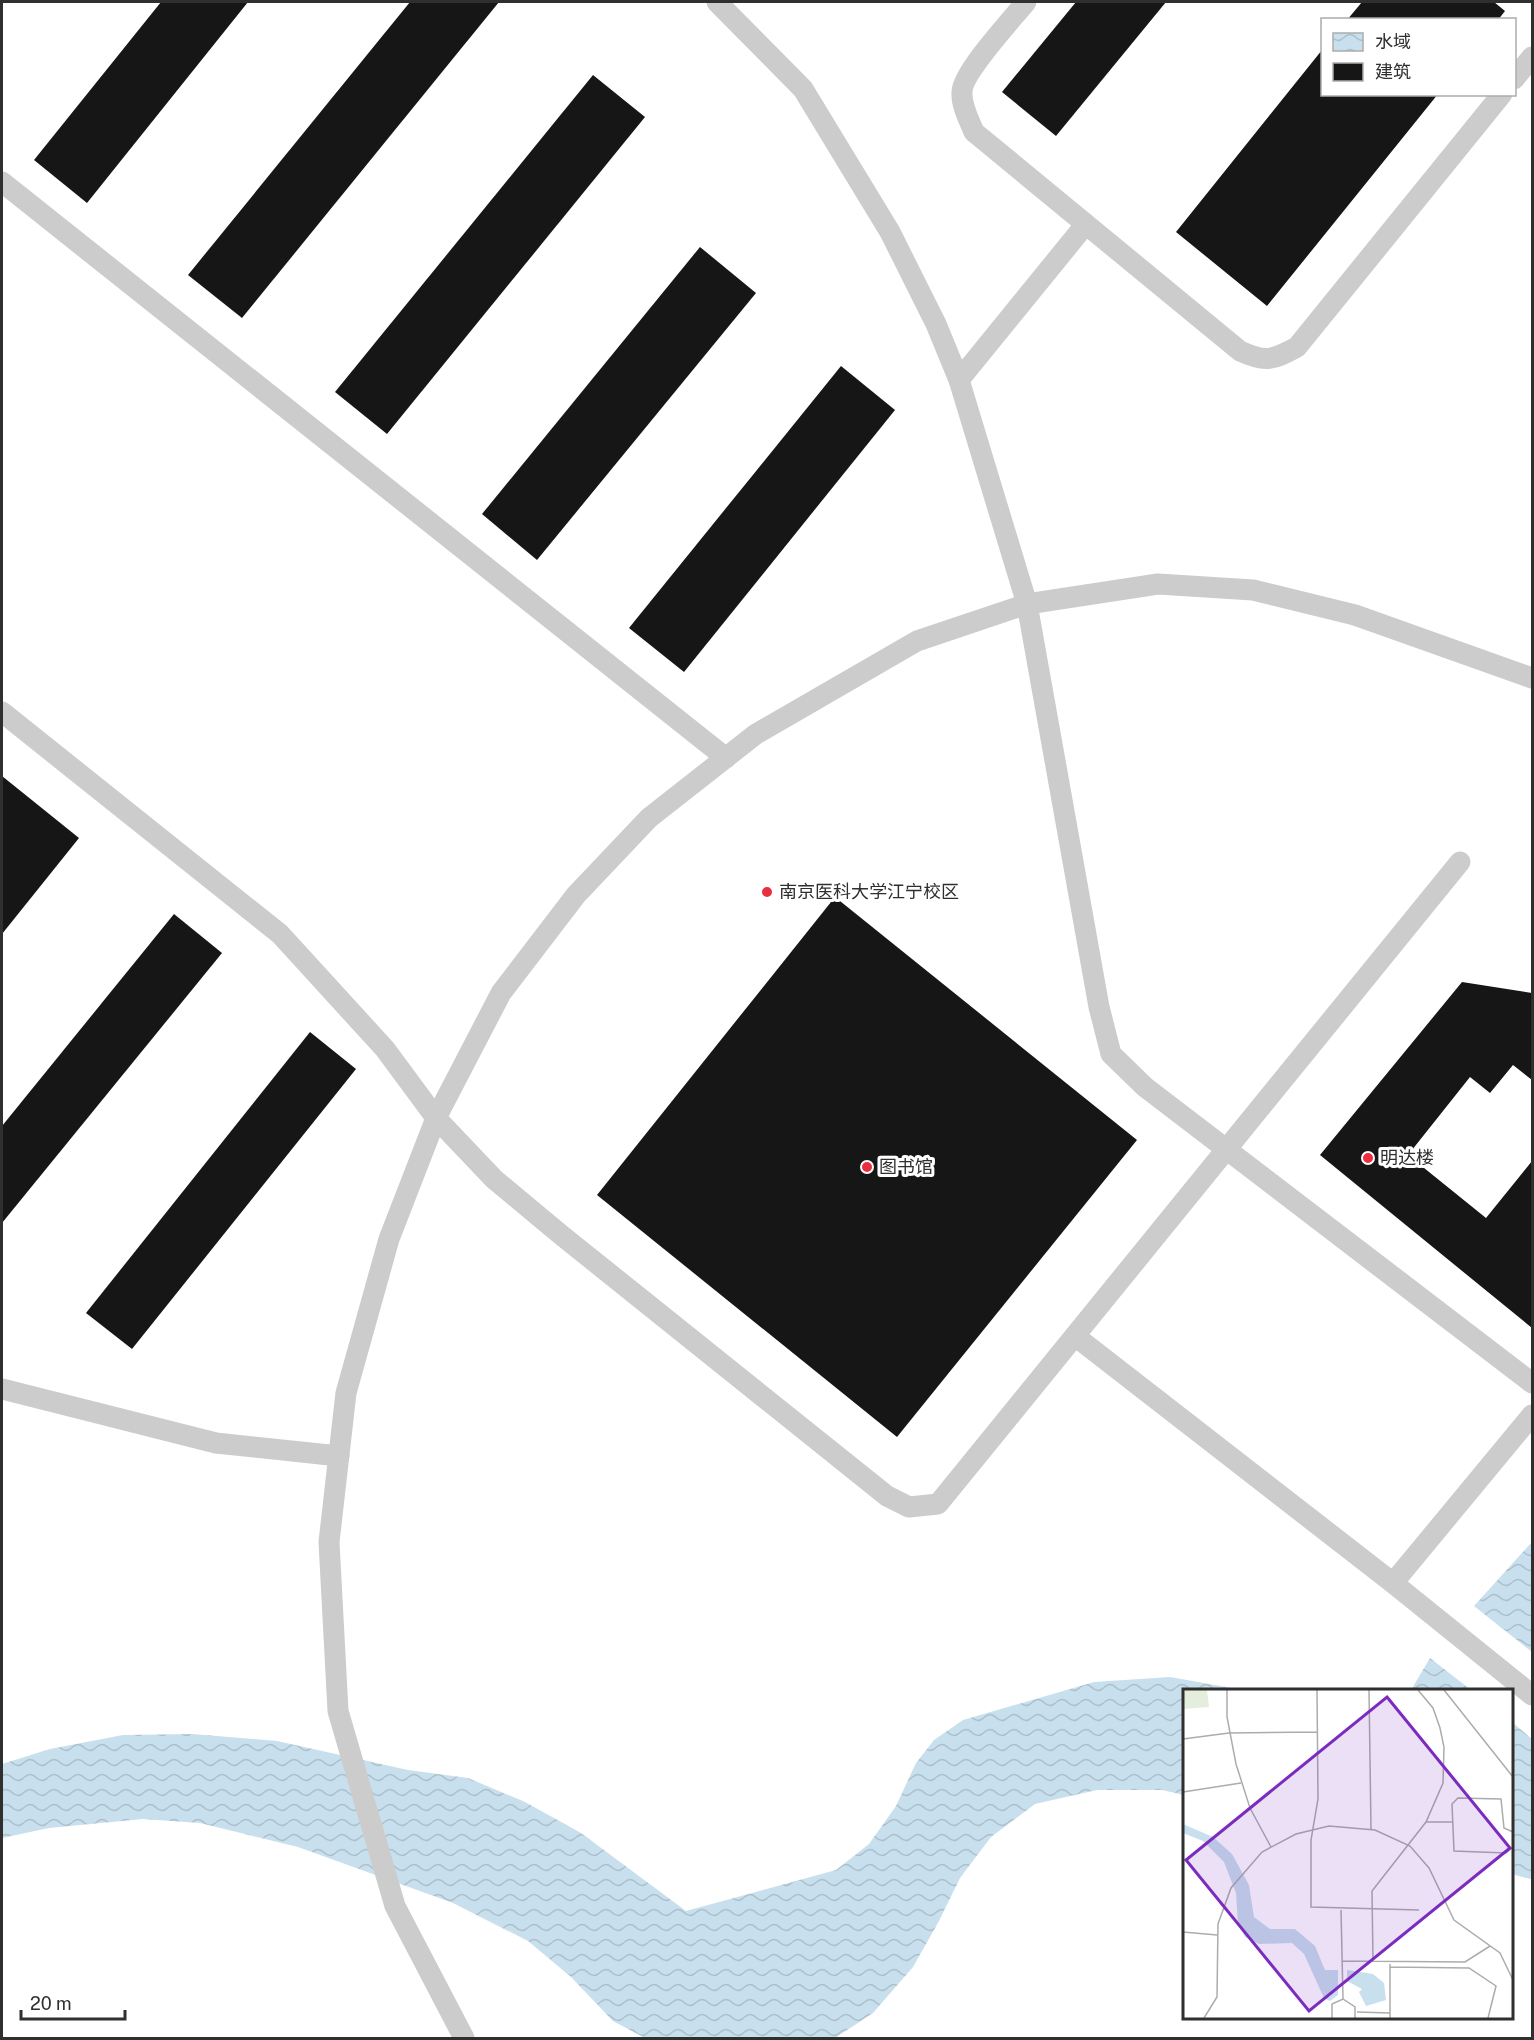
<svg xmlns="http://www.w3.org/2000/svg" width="1534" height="2040" viewBox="0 0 1534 2040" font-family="'Public Sans','Noto Sans SC',sans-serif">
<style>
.water{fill:url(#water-waves)}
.building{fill:#161616}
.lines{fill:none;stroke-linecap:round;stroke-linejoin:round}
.service{stroke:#ccc;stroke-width:21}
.poi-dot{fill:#ea2d3f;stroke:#fff;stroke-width:2}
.labels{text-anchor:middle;stroke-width:6;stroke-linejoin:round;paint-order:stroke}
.poi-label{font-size:18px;fill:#2f2f2f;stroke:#fff;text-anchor:start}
.inset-road{fill:none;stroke:#acacac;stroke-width:1.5}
.view{fill:#7b2cbf;fill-opacity:0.15;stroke:#7b2cbf;stroke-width:3}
.inset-edge{fill:none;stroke:#2f2f2f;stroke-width:3}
</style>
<defs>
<pattern id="water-waves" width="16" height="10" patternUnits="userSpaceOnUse" patternTransform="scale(1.5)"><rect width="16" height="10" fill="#c8dfed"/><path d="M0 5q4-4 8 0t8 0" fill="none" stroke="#acc0cc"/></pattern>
</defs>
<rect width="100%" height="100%" fill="#fff"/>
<g class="water">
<path d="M1532,1542v110l-58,-46z"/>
<path d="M1430,1658l41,32h-60z"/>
<path d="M1170,1677l73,13h-59v105l-22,-5h-65l-62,14 -44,33 -31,41 -21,43 -26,46 -40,46 -38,25h-190l-32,-17 -42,-44 -43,-36 -75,-38 -155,-56 -98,-24 -57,-4 -94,9 -47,10v-74l48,-15 73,-14 69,-1 85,7 131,29 60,8 57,24 56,31 105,78 150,-41 33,-26 27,-38 20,-43 18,-23 29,-20 131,-38z"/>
<path d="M1512,1722l20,17v139l-2,1 -18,-5z"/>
</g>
<g class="building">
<path d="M161,2h87l-161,201 -53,-43z"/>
<path d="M410,2h89l-257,316 -54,-43z"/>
<path d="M1076,2h90l-110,134 -54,-44z"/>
<path d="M1362,2h132l11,9 -7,9h-151z"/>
<path d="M1322,50v44h116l-171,212 -91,-74z"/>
<path d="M593,75l52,42 -258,317 -52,-42z"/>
<path d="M700,247l56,46 -219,267 -55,-46z"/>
<path d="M841,366l54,44 -211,262 -55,-44z"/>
<path d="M2,776l77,62 -77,96z"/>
<path d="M835,897l302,243 -240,297 -300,-242z"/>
<path d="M174,914l48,39 -220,270v-97z"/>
<path d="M1462,982l70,11v87l-19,-15 -23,28 -20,-16 -62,78 78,63 46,-57v167l-212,-173z"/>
<path d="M310,1032l46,37 -224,280 -46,-36z"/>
</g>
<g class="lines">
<g class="service">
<path d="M717,2l86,87 87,143 46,92 23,56 68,224 72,403 12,47 34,33 387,296"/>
<path d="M1026,2c-14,17 -64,71 -64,90 -1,13 7,28 12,40l266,219c26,12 33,9 57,-4l205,-253"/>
<path d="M1514,79l18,-22"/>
<path d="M2,182l724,576"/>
<path d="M959,380l126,-155"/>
<path d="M2,712l278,222 105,115 51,69 58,61 66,55 327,262 22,11 29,-3 522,-642"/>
<path d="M1075,1336l318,247 139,112"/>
<path d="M2,1389l214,54 123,13"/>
<path d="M1393,1583l139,-168"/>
<path d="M464,2038l-69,-132 -57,-195 -9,-169 17,-149 43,-154 47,-121 65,-125 75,-98 73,-77 107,-84 161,-93 110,-37 131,-20 95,6 102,25 177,63"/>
</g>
</g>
<g class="poi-dot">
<circle cx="767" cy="892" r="6"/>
<circle cx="1368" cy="1158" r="6"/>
<circle cx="867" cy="1167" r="6"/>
</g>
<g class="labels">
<g class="poi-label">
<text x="779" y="898">南京医科大学江宁校区</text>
<text x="1380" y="1164">明达楼</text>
<text x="879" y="1173">图书馆</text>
</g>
</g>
<g transform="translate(1183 1689)">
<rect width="330" height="330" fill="#fff"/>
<path d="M0,1h24l2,17 -26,2z" fill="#e5eddc"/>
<path d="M0,135l30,13 19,17 17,31 5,32 16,12h25l20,17 10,24h13v25l-8,6 -6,-3 -20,-44 -12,-11 -33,1 -14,-7 -7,-13 -2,-31 -12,-31 -21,-21 -20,-8zM164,281l26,4 11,9 2,17 -20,6 -7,-14 3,-3 -15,-8z" fill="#c8dfed"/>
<path class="inset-road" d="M44,1v27l9,47 14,44 21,39M134,1l1,109 -7,41v67l108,3M186,1l2,139M261,1l69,87M0,50l46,-6 88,-1M0,103l58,-9M243,133h26M330,143l-9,-4 -3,-29 -43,-1 -6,6 2,47 52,2 7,-6M158,221l2,89M0,243l34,3M159,272l123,1 25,-16M190,272l-1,-70 54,-69 17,-39 1,-36 -4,-19 -7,-20 -15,-18M207,275v54M207,278l79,1 27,18 -8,32M174,323l33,1M21,329l13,-21 1,-73 13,-36 31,-36 34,-18 33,-8 46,4 35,16 19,22 25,52 46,33 13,27M149,329v-14l11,-5 12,8v11"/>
<path class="view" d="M204,8l123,151 -201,163 -123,-151z"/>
<rect width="330" height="330" class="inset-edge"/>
</g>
<rect width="1534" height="2040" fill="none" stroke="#2f2f2f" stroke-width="6"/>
<rect x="1321" y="18" width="195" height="78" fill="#ffffff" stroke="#acacac" stroke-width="1.5"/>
<rect x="1333" y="33" width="30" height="18" fill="url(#water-waves)" stroke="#acacac" stroke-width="1.5"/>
<text x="1375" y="48" font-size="18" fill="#2f2f2f">水域</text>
<rect x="1333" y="63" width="30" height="18" fill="#161616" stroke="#acacac" stroke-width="1.5"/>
<text x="1375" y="78" font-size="18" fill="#2f2f2f">建筑</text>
<path d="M21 2010v9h104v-9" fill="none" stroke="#2f2f2f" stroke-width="3"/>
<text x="30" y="2010" font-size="18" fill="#2f2f2f" stroke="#ffffff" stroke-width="4.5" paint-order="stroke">20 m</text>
</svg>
